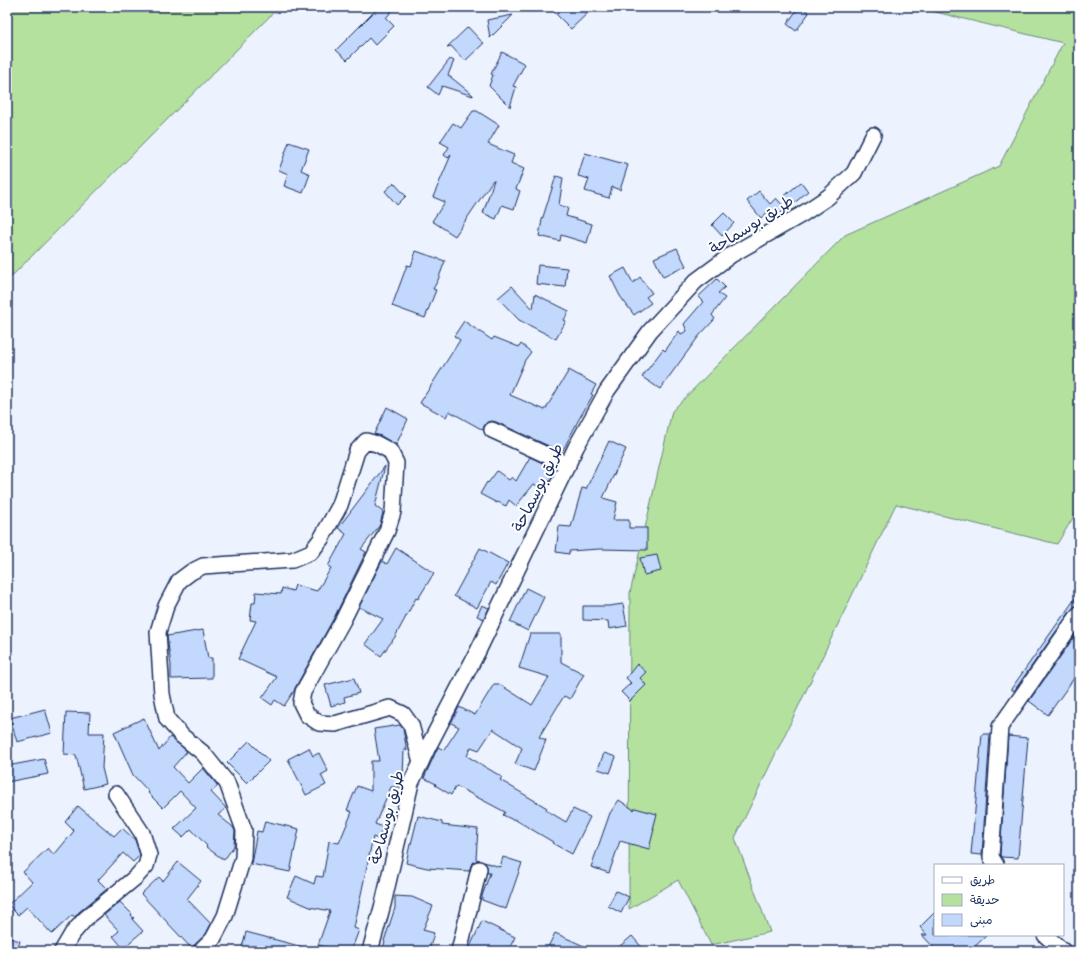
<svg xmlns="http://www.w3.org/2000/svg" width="1086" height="958" viewBox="0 0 1086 958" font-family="'Indie Flower','Playpen Sans Arabic',sans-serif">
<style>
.green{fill:#b5e19f;stroke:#68887e}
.building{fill:#c3d8fd;stroke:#1b2f5e}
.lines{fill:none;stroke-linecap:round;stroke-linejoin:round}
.minor-casing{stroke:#1b2f5e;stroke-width:18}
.minor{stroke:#fff;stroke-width:15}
.labels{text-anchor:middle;stroke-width:4;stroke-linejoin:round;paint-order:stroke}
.street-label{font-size:16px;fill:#1b2f5e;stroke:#fff}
</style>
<rect width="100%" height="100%" fill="#edf3fe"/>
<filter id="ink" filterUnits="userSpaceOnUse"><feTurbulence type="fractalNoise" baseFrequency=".025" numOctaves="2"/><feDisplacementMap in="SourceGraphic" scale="8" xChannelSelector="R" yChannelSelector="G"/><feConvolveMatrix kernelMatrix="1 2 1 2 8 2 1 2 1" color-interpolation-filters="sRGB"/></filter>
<g filter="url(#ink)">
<g class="green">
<path d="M7,7h272l-272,274z"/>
<path d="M915,7h164v501l-22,36 -161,-40 -161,334 35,94 -59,13 -33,-65 -49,29 1,-316 42,-182 173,-176 154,-69 64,-123z"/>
</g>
<g class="building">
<path d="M379,7h16l-9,11 8,8 -19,19 -6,-7 -22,22 -11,-10z"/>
<path d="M549,7h45l-23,22z"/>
<path d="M799,7h3l7,6 -13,18 -9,-7z"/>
<path d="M513,15l-23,23 -3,-18z"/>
<path d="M468,27l14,15 2,1 -19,18 -14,-15 -4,1z"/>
<path d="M502,52l23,12 -12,22 3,1 -6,20 -21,-21 4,-11 -2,-1z"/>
<path d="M450,59l4,2 -6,14 25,20v1l-31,-10 -4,9 -10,-8z"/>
<path d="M473,111h4l22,14 -11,19 26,11 -3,8 13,6 -8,20 4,2 -6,18 -12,-4 -6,14 -13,-6 11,-33h-1l-38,56 -23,-15 13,-19 -12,-5 18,-42 -3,3 -4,-3 5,-8 -9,-5 13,-19 8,5z"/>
<path d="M289,142l20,7 -8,21 9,4 -7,19 -19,-7 4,-12 -9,-4z"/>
<path d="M585,153l43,12 -8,25 -8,-3 -3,11 -24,-7 4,-12 -11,-3z"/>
<path d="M556,176l7,2 -4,27 9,3 -2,8 26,8 -5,19 -26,-8 -1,6 -21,-5 3,-16z"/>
<path d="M801,182l7,9 -18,16 -8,-9z"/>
<path d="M394,183l12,13 -9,9 -12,-14z"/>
<path d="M759,191l11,13 6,-6 10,11 -11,9 -6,-7 -8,7 -14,-17z"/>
<path d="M724,213l10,10 -12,13 -10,-11z"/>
<path d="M677,248l9,18 -23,11 -9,-19z"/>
<path d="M416,251l29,10 -7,19 -5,9 3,1 -11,28 -33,-12 15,-41 4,1z"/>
<path d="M538,265l29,3 -2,19 -29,-3z"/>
<path d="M625,268l8,15 7,-6 12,16 -6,4 5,6 -17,12 -14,-19 -10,-20z"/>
<path d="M717,279l8,8 -7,6 7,5 -13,17 3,4 -16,17 -39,53 -18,-12 21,-28 2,2 14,-20 2,3 6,-3 -3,-7 19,-22 -5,-5z"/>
<path d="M512,286l21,23 2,-15 34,17 -5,9 2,1 -10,18 -37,-19 -21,-22z"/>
<path d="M464,321l28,19 2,-3 25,10 2,-3 10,8 -6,8 -15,35 35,15 24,-40 27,15 -5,9 2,1 -14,24 -17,33 -66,-30 -4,-1 -5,1 -3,4 -1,4 -34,-19 -3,6 -26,-14 40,-63 -6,-4z"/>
<path d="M387,407l21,12 -12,26 -15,-9 -7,-2z"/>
<path d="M609,441l17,8 -23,49 14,4 -4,18h16v8h18v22l-47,-1 -31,2v3l-13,-2 3,-26 12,1 11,-39 4,1z"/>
<path d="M530,457l23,11 -1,3 2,1 -9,19 -11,-7 -18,22 -7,-6 -3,6 -8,-4 -1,1 -17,-9 7,-12 1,1 9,-12 12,9 3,-3 4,4z"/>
<path d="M385,466l-10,40 8,6 -3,13 -19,24 5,3 -31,64 -40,72 -1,3 -10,15 -9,-6 -3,5 -10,-7 15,-21 -39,-18 18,-38 -6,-1 2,-17h3l1,-11 25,2 1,-6 11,3 2,-6 22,6 14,-23 -3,-2 18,-32 -8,-6z"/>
<path d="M396,548l38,25 -16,26 -2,-1 -21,39 -14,19 -16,-12 18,-25 -24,-12 23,-46 5,3z"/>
<path d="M480,548l28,15 -12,22 -5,-3 -14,26 -23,-12z"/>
<path d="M657,555l4,16 -17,4 -4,-17z"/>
<path d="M526,588l18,9 -16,34 -18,-9z"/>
<path d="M1079,593v12l-4,1 -3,3 -58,82 -3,-2z"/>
<path d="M623,604l4,22 -18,3 -1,-8 -25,-1v-14h26z"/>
<path d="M482,605l7,3 -5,11 -7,-3z"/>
<path d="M203,630l5,28h4v20l-41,1v-14l-4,-29z"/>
<path d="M1079,630v41l-31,44 -19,-14z"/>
<path d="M530,634h31v28l23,12 -14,25 -6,-3 -25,41 7,3 -12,31 -19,-7 7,-16 -29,-19 -14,21 -8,-3 -4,9 35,21 -2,3 47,28 -1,2 20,12 7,-13 17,8 -18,37 -20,-11 1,-1 -39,-23 -1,1 -10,-5 2,-3 -49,-26 -5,9 -16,-10 1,-1 -12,-6 14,-31 6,3 15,-23 -8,-4 8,-16 16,8 19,-31h5l33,21 17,-28 -30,-9z"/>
<path d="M637,664l9,8 -6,6 6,7 -16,16 -9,-9 10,-9 -5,-5z"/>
<path d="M354,678l5,15 -15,4 1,5 -14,4 -6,-21z"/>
<path d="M45,709l7,24 -35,9 -7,-24z"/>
<path d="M66,712l24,1 -1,20h15l-2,35 4,16 -22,5 -8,-34 -12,-1z"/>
<path d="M144,718l15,33 11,-14 17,14 -14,16 15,16 15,-15 15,18 -7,6 15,16 -8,7 15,12 2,4 -1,15 -10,14 -18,-13 1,-1 -16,-17 -8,8 -9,-8 22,-21 -16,-17 -17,17 -15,-15 1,-1 -16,-17 -19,-43z"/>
<path d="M400,725l3,4 4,22 -3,-2 -1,29 -2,9h-10l-16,37 8,3 -5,12 -5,-2 -19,91 5,2 -8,21h-26l1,-4 -8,-2 12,-34 -20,-4 -23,-10 9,-21 18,8 2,-8 7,1 6,-36 10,2 13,-31 -5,-2 10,-24 14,5v-30h8l-5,-32z"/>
<path d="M982,734h8l-8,121 -11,-1z"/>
<path d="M1008,736l20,2 -10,120 -17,-1 -1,-2z"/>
<path d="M249,741l20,20 -22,22 -20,-20z"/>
<path d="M309,748l4,8 6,-3 9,18 -7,4 5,10 -20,10 -18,-36z"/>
<path d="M604,753l12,4 -6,16 -12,-4z"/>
<path d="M44,759l4,15 -41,8v-16z"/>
<path d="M619,800l15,10 1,-2 22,6 -4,15h1l-5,20 -29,-8 -11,32 -18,-6 19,-54z"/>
<path d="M78,806l36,30 8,-8 13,12 5,15 -7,7 -10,-9 -25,27 9,9 -28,23 -4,5 -3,-2 -20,19 -25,-27 -9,8 -10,-10 24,-23 -9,-10 25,-24 6,7 20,-24 -9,-9z"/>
<path d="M418,816l24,6v3l36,4 -2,30 4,1 -4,1 -4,2 -3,8 -42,-3 -21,-5 4,-19h1z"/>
<path d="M265,821l34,8 -9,43 -39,-8 6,-33 5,1z"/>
<path d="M503,857l19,6 -16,46 -24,-9v-4l8,-23h-3v-7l-3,-4 16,5z"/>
<path d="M178,862l23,19 -14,18 24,25 -5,10 -15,14 -50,-54 18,-17 4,4z"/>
<path d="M616,891l13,6 -8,16 -13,-7z"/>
<path d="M395,896l17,1 21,9 -10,24 11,3 -5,18h-47l3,-9 -1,-1 11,-33z"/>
<path d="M120,902l12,12 -1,1 3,3 -2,1 11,12 -20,17 -10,-12 6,-5 -15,-16z"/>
<path d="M935,912v23h52l-17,16h-33l-15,-16h5l-7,-8z"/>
<path d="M482,921l33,16 -7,14h-40z"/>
<path d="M246,932l57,15 -1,4h-61z"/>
<path d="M555,933l40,18h-49z"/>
<path d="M632,936l13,15h-31z"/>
<path d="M7,937l13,4 -3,10h-10z"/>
</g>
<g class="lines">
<defs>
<g id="minor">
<path d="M492,430l76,35"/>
<path d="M996,865l-5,-8 9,-130 79,-113"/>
<path d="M1045,935l18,16"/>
<path d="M62,951l10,-17 13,-15 51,-42 10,-11 3,-11 -7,-22 -26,-39"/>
<path d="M201,951l12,-12 12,-23 18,-58 1,-28 -17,-47 -24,-30 -21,-17 -15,-17 -5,-25 -4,-62 8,-26 13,-25 12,-9 12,-6 89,-6 19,-8 10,-13 19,-34 17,-54 9,-10 11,3 13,7 6,12 -3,49 -6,19 -44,89 -40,72 -2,11 6,12 12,8 16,1 55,-16 13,6 8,11 10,37"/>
<path d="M370,951l13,-47 28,-121 17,-36 51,-98 97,-202 31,-56 43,-60 46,-50 35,-26 70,-40 27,-18 26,-24 19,-38"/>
<path d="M459,951l20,-82"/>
</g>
</defs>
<use href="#minor" class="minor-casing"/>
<use href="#minor" class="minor"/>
</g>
</g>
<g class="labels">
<g class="street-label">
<text transform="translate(751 224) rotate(-32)" y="6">طريق بوسماحة</text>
<text transform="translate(537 487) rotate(-64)" y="6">طريق بوسماحة</text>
<text transform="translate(386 817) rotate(-75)" y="6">طريق بوسماحة</text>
</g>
</g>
<rect width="1086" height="958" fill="none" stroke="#fff" stroke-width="24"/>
<rect x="12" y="12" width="1062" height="934" fill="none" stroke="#1b2f5e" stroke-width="1.5" filter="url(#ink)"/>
<rect x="934" y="864" width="130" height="72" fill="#ffffff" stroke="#a4acbf"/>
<rect x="942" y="877" width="20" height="6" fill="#ffffff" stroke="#a4acbf"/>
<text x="970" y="884" font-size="12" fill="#1b2f5e">طريق</text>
<rect x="942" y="894" width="20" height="12" fill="#b5e19f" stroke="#a4acbf"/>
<text x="970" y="904" font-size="12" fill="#1b2f5e">حديقة</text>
<rect x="942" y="914" width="20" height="12" fill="#c3d8fd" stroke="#a4acbf"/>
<text x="970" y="924" font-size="12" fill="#1b2f5e">مبنى</text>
</svg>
